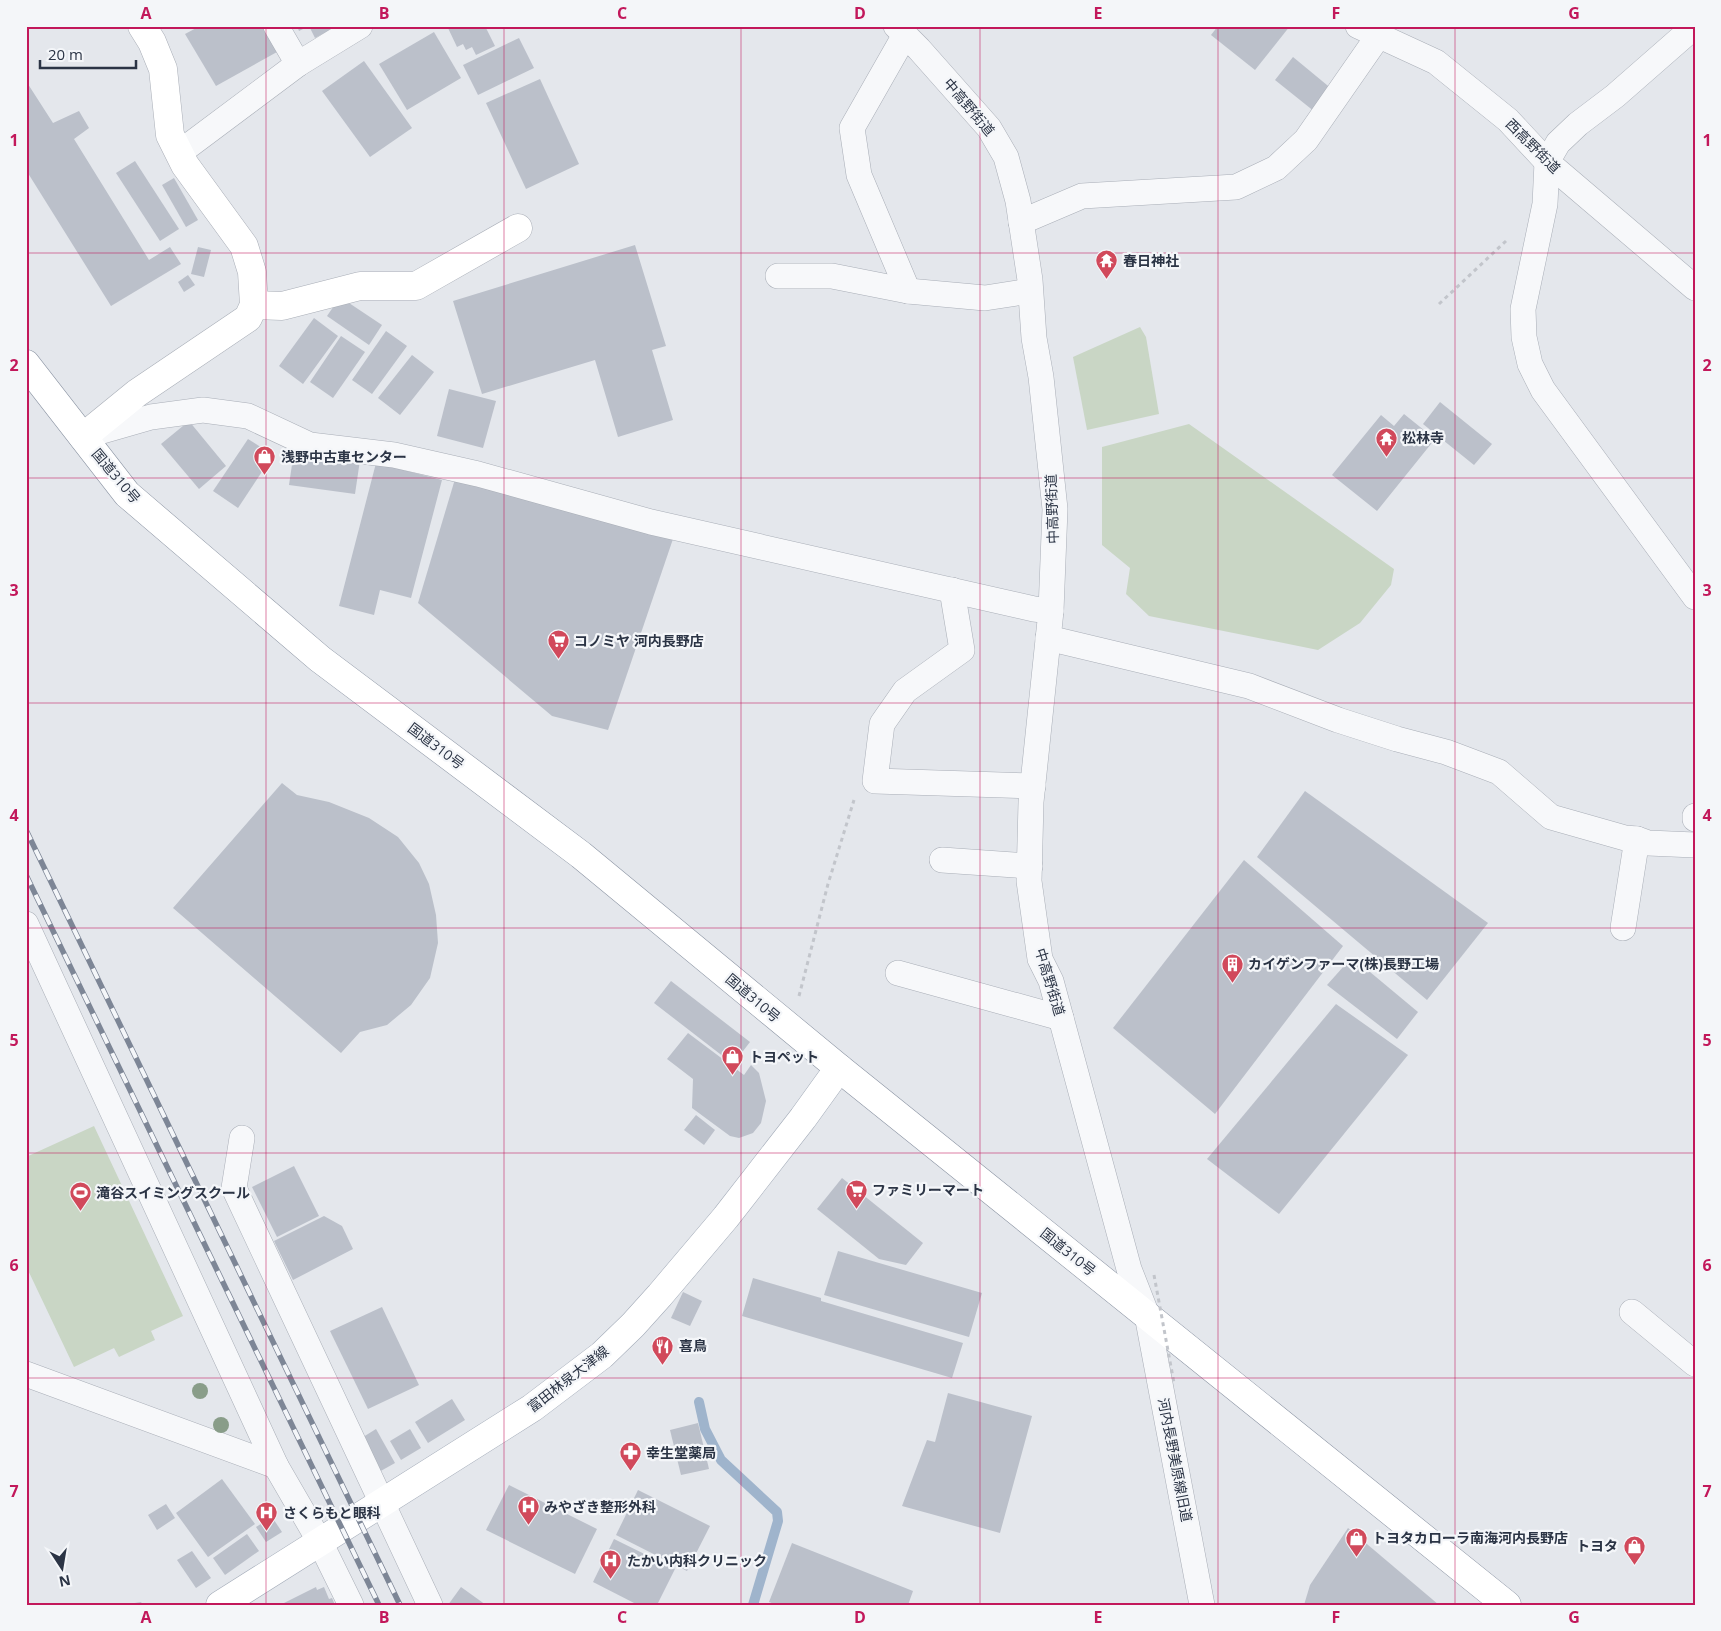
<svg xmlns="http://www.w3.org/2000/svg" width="1721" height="1631" viewBox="0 0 1721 1631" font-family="'Open Sans','Noto Sans JP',sans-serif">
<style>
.green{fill:#c9d6c5}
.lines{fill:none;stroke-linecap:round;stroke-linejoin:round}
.stream{stroke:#9fb4cc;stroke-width:10}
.building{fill:#bbc0ca}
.street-casing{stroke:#a9aeb7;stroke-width:26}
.secondary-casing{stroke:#a9aeb7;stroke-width:29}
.primary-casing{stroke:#a3abb8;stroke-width:29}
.highway-casing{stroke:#8b94a3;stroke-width:29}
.path{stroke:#c2c5cb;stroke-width:3;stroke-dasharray:4 4;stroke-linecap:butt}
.street{stroke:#f7f8fa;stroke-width:25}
.secondary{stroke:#fff;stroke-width:28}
.primary{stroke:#fff;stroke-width:28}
.highway{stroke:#fff;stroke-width:28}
.rail-casing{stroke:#7d8696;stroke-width:5.5}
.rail{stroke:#f4f6f9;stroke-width:4;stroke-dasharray:11;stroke-linecap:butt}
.path-bridge{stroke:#c2c5cb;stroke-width:3;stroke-dasharray:4 4;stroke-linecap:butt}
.tree{fill:#899d89}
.grid{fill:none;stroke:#c2185b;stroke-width:1;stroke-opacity:0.55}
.labels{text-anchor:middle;stroke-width:4.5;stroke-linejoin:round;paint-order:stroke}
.street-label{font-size:14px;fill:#2b3445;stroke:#f4f6f9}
.poi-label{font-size:14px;font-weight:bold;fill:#2b3445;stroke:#f4f6f9;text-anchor:start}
.neatline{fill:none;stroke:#c2185b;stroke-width:2}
.grid-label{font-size:16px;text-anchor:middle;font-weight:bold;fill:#c2185b}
</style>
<rect width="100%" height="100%" fill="#e4e7ec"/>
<g class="green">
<path d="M1140,327l6,10 13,77 -72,16 -14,-73z"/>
<path d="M1189,424l205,145 -3,16 -31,38 -42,27 -169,-34 -23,-22 4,-26 -28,-23v-98z"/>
<path d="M94,1126l89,190 -32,15 4,9 -36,17 -5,-9 -40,19 -48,-101v-109z"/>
</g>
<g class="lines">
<path class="stream" d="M699,1402l6,27 16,31 56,52 1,9 -25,84"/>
</g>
<g class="building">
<path d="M200,26h62l15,26 -61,34 -31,-52z"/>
<path d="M297,26h12l-10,5z"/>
<path d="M309,26h19l2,4 -15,8z"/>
<path d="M451,26h34l10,20 -19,9 -4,-8 -6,3 -3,-6 -6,3 -9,-19z"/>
<path d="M1218,26h72l-35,44 -44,-35z"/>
<path d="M434,32l27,46 -54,32 -28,-46z"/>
<path d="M519,38l15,30 -56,27 -15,-30z"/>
<path d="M1293,57l40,33 -18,22 -40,-32z"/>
<path d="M364,61l48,67 -42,29 -48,-66z"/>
<path d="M540,79l39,85 -53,25 -40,-86z"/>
<path d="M26,81l27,42 26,-12 10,17 -15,11 75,121 21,-13 11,17 -70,42 -85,-136z"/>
<path d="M135,161l44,68 -19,12 -44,-68z"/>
<path d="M174,178l24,42 -12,7 -24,-42z"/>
<path d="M635,245l31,101 -14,4 21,70 -55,17 -23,-77 -113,34 -29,-93z"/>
<path d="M198,247l13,3 -7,27 -13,-3z"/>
<path d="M188,275l7,10 -11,7 -6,-10z"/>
<path d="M340,297l42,28 -13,20 -42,-29z"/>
<path d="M314,318l24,18 -35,48 -24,-18z"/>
<path d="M386,331l21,15 -35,48 -20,-14z"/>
<path d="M341,336l24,16 -32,46 -23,-16z"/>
<path d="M412,355l22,17 -34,43 -22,-17z"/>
<path d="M449,389l47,12 -13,47 -46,-12z"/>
<path d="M1440,402l52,42 -18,21 -51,-41z"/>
<path d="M1404,414l31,25 -58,72 -45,-36 49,-60 13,11z"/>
<path d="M189,421l37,45 -27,23 -38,-45z"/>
<path d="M248,439l25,16 -35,53 -25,-17z"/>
<path d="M294,451l66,9 -5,34 -66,-9z"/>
<path d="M376,463l66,17 -31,118 -31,-8 -6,25 -35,-9z"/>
<path d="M455,479l219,57 -66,194 -56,-14 -134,-113z"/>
<path d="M282,783l15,12 32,7 40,16 29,19 21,26 10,21 7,31 2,28 -8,35 -19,27 -24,20 -27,7 -19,21 -168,-145z"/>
<path d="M1305,791l183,132 -61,77 -170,-143z"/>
<path d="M1244,860l99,86 -128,168 -102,-86z"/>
<path d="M1352,957l66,55 -21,27 -70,-54z"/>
<path d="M671,981l79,61 -17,22 -79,-61z"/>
<path d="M1336,1004l72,51 -129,159 -72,-55z"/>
<path d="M688,1033l56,42 7,-10 8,8 7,28 -5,22 -8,10 -14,5 -9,-2 -38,-28 1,-29 -26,-20z"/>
<path d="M696,1115l19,15 -11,15 -20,-15z"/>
<path d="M294,1166l25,50 -42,21 -25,-50z"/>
<path d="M842,1178l81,65 -17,22 -27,-6 -62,-50z"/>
<path d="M324,1216l18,10 11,23 -60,31 -19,-39z"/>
<path d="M838,1251l144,42 -13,44 -145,-42z"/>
<path d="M753,1278l68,20v3l142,42 -11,35 -210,-62z"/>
<path d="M683,1292l19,9 -12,25 -19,-8z"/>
<path d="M382,1307l37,78 -51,24 -38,-78z"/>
<path d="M948,1393l84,23 -32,117 -98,-27 25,-66 8,2z"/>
<path d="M452,1399l13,21 -37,23 -13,-21z"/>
<path d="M698,1423l11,46 -28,6 -11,-45z"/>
<path d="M376,1429l19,34 -16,9 -19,-33z"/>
<path d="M410,1429l11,19 -20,12 -11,-19z"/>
<path d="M222,1479l33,45 -47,33 -32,-44z"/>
<path d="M509,1485l88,44 -22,45 -89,-44z"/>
<path d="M638,1490l72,36 -23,45 -71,-36z"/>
<path d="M166,1504l9,14 -18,12 -9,-15z"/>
<path d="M272,1517l10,15 -16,10 -10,-15z"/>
<path d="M1348,1528l91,77h-135l6,-20z"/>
<path d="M247,1534l12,17 -34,24 -12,-17z"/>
<path d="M614,1539l61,30 -18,36h-19l-45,-23z"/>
<path d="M792,1543l121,48 -5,14h-131l-8,-3z"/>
<path d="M192,1551l19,27 -15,10 -19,-28z"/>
<path d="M316,1587l1,3 7,-3 5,12 3,-1 3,7h-55z"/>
<path d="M461,1587l25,18h-38z"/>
<path d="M141,1602l2,3h-15v-1z"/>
</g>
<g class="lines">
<defs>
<g id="street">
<path d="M276,26l22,38"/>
<path d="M896,26l23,23 70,79 17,29 12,44 12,79 4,58 7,39 14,132 -4,102 -20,191 -2,79 11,78 11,22 78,288 18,46 55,290"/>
<path d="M1358,26l78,36 72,58 39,42 148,126"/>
<path d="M1695,26l-80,70 -37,28 -20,19 -11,19 -2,42 -22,105 1,28 6,27 13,26 152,207"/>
<path d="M905,35l-53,93 7,47 49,116"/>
<path d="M179,153l119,-89 62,-38"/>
<path d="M1021,222l61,-26 154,-9 40,-19 30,-28 73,-105"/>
<path d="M778,276h54l76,15 77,7 45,-7"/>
<path d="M85,436l66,-19 52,-7 45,6 62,29 84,10 84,19 173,48 383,87 17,2"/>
<path d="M952,590l10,60 -57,41 -23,33 -7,57 158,5"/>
<path d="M1048,638l201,48 89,34 59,19 49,13 53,20 52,45 74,21 12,1 11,4 47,2"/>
<path d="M1695,816v3"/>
<path d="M942,860l88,6"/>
<path d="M26,924l250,542 44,76 31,63"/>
<path d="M1623,928l14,-89"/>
<path d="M898,973l163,45"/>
<path d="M242,1138l-8,50 196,417"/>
<path d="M1632,1312l63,52"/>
<path d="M26,1374l250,92"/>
</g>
<g id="secondary">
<path d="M254,305l28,1 78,-20h56l102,-58"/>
<path d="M83,437l54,-44 111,-75 6,-13 -2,-33 -8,-26 -59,-81 -15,-30 -7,-66 -11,-27 -10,-16"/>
</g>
<path id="primary" d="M220,1605l312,-197 70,-53 31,-30 27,-30 66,-78 77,-99 36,-50"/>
<path id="highway" d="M26,364l101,130 193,165 261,196 258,213 668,537"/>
</defs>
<use href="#street" class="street-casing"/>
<use href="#secondary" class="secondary-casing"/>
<use href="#primary" class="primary-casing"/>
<use href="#highway" class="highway-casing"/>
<g class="path">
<path d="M1439,304l67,-63"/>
<path d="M799,996l29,-112 26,-84"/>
</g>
<use href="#street" class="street"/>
<use href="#secondary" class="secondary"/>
<use href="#primary" class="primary"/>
<use href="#highway" class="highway"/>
<defs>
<g id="rail">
<path d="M26,830l374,775"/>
<path d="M26,875l353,730"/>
</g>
</defs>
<use href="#rail" class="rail-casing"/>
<use href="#rail" class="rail"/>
<path class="path-bridge" d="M1154,1275l20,108"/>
</g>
<g class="tree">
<circle cx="200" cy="1391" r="8"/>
<circle cx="221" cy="1425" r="8"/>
</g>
<path class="grid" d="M266,26v1579M504,26v1579M741,26v1579M980,26v1579M1218,26v1579M1455,26v1579M26,253h1669M26,478h1669M26,703h1669M26,928h1669M26,1153h1669M26,1378h1669"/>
<defs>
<symbol id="temple-pin" viewBox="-11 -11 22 30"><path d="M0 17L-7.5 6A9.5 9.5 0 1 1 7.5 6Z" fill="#d1495b" stroke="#f4f6f9"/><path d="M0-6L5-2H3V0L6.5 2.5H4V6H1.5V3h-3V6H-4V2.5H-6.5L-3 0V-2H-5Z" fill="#fff"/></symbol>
<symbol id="shop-pin" viewBox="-11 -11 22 30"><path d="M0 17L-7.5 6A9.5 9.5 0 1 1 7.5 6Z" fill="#d1495b" stroke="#f4f6f9"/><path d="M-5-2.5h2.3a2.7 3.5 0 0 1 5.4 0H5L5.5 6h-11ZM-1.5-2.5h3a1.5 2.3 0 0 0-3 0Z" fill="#fff"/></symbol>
<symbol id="supermarket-pin" viewBox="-11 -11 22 30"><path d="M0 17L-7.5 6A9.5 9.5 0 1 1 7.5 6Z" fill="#d1495b" stroke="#f4f6f9"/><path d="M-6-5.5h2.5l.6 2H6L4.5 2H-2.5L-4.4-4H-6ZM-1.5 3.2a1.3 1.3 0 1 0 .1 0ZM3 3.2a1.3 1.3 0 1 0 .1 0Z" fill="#fff"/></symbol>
<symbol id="building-pin" viewBox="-11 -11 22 30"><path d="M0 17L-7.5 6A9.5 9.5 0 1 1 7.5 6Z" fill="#d1495b" stroke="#f4f6f9"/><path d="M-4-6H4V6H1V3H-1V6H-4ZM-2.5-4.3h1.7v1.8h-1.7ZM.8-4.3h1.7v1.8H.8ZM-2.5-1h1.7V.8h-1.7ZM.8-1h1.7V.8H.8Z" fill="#fff"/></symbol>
<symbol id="stadium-pin" viewBox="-11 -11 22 30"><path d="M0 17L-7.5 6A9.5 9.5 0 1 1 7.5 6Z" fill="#d1495b" stroke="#f4f6f9"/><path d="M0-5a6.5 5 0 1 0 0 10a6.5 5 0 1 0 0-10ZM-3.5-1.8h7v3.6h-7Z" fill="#fff"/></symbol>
<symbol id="restaurant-pin" viewBox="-11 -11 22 30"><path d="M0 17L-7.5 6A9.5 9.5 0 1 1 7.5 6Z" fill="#d1495b" stroke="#f4f6f9"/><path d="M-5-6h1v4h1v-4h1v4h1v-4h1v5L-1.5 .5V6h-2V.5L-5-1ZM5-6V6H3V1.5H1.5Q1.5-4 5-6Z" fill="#fff"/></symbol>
<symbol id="pharmacy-pin" viewBox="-11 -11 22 30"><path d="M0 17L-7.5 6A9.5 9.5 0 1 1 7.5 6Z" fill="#d1495b" stroke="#f4f6f9"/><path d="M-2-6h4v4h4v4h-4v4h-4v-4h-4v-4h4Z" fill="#fff"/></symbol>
<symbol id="hospital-pin" viewBox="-11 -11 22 30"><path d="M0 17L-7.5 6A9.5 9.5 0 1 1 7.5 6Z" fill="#d1495b" stroke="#f4f6f9"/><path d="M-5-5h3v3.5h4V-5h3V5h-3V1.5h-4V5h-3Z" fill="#fff"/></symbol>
</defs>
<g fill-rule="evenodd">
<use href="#temple-pin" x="1094" y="248" width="25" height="34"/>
<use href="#temple-pin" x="1374" y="426" width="25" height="34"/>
<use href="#shop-pin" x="252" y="444" width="25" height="34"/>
<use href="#supermarket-pin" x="546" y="628" width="25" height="34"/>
<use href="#building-pin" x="1220" y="952" width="25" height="34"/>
<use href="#shop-pin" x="720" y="1044" width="25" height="34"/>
<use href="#supermarket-pin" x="844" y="1178" width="25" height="34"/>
<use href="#stadium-pin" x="68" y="1180" width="25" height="34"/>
<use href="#restaurant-pin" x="650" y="1334" width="25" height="34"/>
<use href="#pharmacy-pin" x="618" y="1440" width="25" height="34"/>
<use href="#hospital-pin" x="516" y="1494" width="25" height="34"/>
<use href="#hospital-pin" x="254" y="1500" width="25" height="34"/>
<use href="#shop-pin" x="1344" y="1526" width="25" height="34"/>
<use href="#shop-pin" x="1622" y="1534" width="25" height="34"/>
<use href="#hospital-pin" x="598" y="1548" width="25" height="34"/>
</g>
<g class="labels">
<g class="street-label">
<text transform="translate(969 107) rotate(50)" y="5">中高野街道</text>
<text transform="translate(1533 146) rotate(45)" y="5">西高野街道</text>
<text transform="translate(116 476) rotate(50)" y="5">国道310号</text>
<text transform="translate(1052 509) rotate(-92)" y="5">中高野街道</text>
<text transform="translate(436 746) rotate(37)" y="5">国道310号</text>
<text transform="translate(1050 982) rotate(73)" y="5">中高野街道</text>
<text transform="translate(753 998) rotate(40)" y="5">国道310号</text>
<text transform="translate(1068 1252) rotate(39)" y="5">国道310号</text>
<text transform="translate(568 1379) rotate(-38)" y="5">富田林泉大津線</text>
<text transform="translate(1175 1460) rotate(79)" y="5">河内長野美原線旧道</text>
</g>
<g class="poi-label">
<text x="1123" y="266">春日神社</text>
<text x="1402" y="443">松林寺</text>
<text x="281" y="462">浅野中古車センター</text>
<text x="574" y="646">コノミヤ 河内長野店</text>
<text x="1248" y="969">カイゲンファーマ(株)長野工場</text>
<text x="749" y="1062">トヨペット</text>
<text x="872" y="1195">ファミリーマート</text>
<text x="96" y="1198">滝谷スイミングスクール</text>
<text x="679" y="1351">喜鳥</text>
<text x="646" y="1458">幸生堂薬局</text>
<text x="544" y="1512">みやざき整形外科</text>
<text x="283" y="1518">さくらもと眼科</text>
<text x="1372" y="1543">トヨタカローラ南海河内長野店</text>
<text x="1618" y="1551" text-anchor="end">トヨタ</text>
<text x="627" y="1566">たかい内科クリニック</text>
</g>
</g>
<rect width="1721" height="1631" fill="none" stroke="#f4f6f9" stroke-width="55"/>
<g transform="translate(62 1568) rotate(168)" stroke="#f4f6f9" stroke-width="4" paint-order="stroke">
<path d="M0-4L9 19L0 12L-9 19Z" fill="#2b3445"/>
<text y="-8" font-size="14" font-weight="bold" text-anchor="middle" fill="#2b3445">N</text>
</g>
<path d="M40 60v8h96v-8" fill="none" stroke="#2b3445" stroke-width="2.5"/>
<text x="48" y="60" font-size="15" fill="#2b3445" stroke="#f4f6f9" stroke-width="4" paint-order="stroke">20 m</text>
<rect x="28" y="28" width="1666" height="1576" class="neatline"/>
<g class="grid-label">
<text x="146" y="19">A</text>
<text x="384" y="19">B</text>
<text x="622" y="19">C</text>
<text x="860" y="19">D</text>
<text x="1098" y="19">E</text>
<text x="1336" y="19">F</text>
<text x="1574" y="19">G</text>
<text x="14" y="146">1</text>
<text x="1707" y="146">1</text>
<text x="14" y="371">2</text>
<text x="1707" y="371">2</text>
<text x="14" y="596">3</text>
<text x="1707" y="596">3</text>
<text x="14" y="821">4</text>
<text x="1707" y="821">4</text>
<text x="14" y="1046">5</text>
<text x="1707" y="1046">5</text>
<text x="14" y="1271">6</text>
<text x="1707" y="1271">6</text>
<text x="14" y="1497">7</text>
<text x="1707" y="1497">7</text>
<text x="146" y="1623">A</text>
<text x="384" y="1623">B</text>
<text x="622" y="1623">C</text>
<text x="860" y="1623">D</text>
<text x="1098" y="1623">E</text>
<text x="1336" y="1623">F</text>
<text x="1574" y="1623">G</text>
</g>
</svg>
